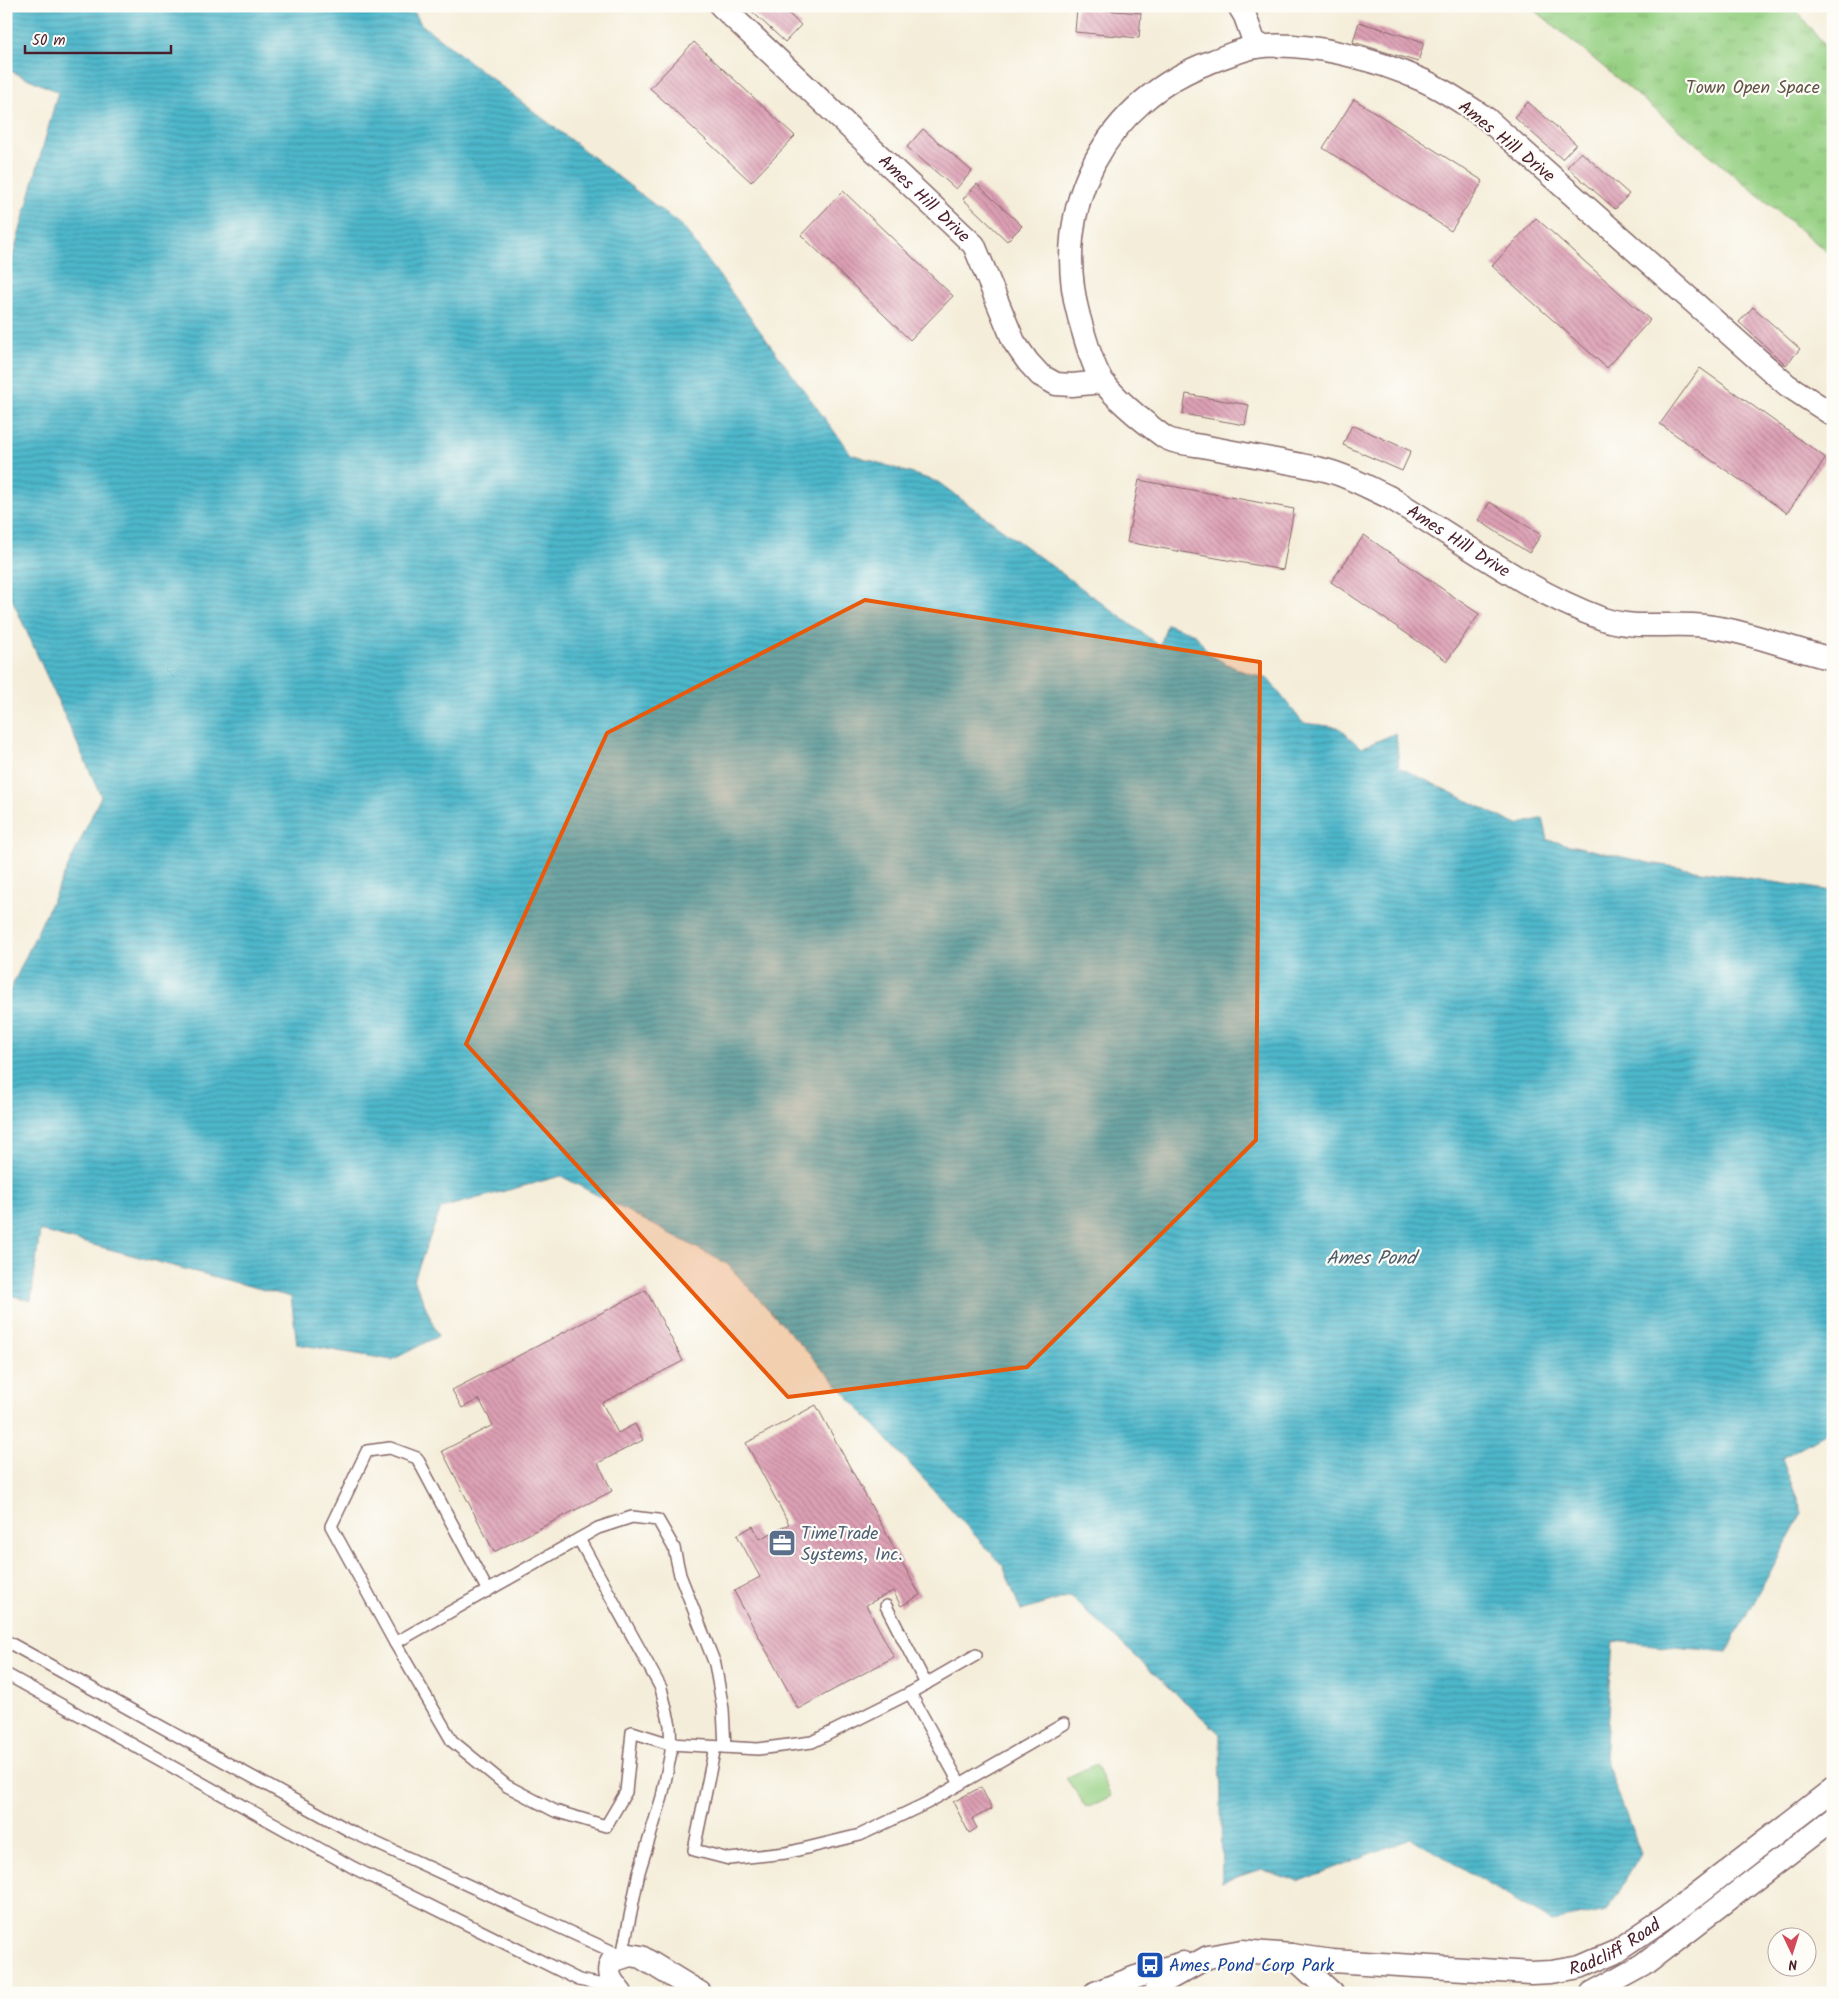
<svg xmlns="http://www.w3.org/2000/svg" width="1839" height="1999" viewBox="0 0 1839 1999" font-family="Kalam,sans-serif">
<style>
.grass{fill:url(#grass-tufts);stroke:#717858}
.pitch{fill:#98d185;stroke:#717858}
.water{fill:url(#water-rules);stroke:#4c6b7b}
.building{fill:url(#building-back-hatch)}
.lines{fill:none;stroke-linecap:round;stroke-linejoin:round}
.service-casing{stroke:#866768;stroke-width:14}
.minor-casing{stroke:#866768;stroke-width:25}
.service{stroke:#fff;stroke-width:11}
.minor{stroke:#fff;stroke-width:22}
.marked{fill:#e8590c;fill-opacity:0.2;stroke:#e8590c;stroke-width:4;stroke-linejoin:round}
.labels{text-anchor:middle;stroke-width:4.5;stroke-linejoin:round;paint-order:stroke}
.park-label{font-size:18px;fill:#615446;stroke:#fdfcf7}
.street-label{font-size:18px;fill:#4a1f2b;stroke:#fdfcf7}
.service-label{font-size:18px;fill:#4e5e75;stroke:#fdfcf7;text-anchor:start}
.transit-label{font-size:18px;fill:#164399;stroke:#fdfcf7;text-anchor:start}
.water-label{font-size:19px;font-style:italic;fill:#4b5c6b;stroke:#fdfcf7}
</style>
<defs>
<pattern id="grass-tufts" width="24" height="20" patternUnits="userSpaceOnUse" patternTransform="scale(1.25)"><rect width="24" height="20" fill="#98d185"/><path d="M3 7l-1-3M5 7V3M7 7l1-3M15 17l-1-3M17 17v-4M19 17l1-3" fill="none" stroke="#84b373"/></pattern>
<pattern id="water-rules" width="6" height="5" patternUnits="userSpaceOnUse" patternTransform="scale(1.25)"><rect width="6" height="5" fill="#4db7cb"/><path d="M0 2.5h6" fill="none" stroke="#4294a5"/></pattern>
<pattern id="building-back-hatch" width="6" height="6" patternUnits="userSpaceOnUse" patternTransform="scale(1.25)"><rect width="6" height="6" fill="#dda0b5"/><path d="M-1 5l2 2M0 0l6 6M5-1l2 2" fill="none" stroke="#b58293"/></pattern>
</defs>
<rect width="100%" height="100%" fill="#fdfcf7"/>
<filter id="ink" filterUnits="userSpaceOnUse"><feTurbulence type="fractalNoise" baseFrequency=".02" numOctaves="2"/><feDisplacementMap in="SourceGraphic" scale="10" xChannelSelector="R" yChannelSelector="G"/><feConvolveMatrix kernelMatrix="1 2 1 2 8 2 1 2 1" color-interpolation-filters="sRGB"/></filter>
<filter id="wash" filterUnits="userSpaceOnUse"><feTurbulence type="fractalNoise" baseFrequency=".0096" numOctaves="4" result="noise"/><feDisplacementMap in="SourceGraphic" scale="20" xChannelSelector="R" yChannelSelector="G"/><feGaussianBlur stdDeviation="1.12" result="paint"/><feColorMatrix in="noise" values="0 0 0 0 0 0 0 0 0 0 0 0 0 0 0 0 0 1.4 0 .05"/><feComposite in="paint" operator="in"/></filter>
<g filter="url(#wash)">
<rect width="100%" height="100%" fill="#f4edd9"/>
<path class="grass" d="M1530,6h263l40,51v200z"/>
<path class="pitch" d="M1096,1764l15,32 -24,12 -21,-30z"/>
<path class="water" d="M6,6h405l10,18 262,203 168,227 87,28 222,164 7,-22 28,10 15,21 29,15 29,9 35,44 35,4 23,21 35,-15 3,34 118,58 26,-7 5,22 101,23 177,27 7,-2v541l-51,29 20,55 -75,139 -114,-11 -8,118 36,95 -34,57 -55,11 -141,-84 -113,44 -37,-13 -39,13 -2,-148 -150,-138 -49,15 -18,-45 -276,-302 -166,-88 -120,32 -27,71 24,57 -46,24 -95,-16 -6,-47 -251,-66 -9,70 -25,-7v-295l95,-203 -95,-210v-305l52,-189 -52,-23z"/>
<g id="blocks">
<g class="building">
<path d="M746,6h34l21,19 -16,17z"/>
<path d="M1077,8l64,5 -2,25 -64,-6z"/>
<path d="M1359,22l65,20 -6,20 -65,-20z"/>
<path d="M694,42l101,94 -44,46 -101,-94z"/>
<path d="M1354,99l129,82 -32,50 -128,-83z"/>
<path d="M1528,102l48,42 -14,15 -48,-42z"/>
<path d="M923,129l49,42 -16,18 -49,-42z"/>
<path d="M1581,152l48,42 -14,15 -48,-42z"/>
<path d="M977,184l45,42 -15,15 -44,-42z"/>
<path d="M843,191l110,105 -43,44 -109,-105z"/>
<path d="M1536,218l114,102 -43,48 -115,-102z"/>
<path d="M1753,307l47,42 -14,16 -47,-43z"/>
<path d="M1700,368l126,90 -39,55 -127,-89z"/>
<path d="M1186,394l63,11 -4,20 -62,-11z"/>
<path d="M1352,425l59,26 -9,20 -59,-26z"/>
<path d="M1139,480l155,29 -11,61 -156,-28z"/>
<path d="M1490,502l51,33 -12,18 -51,-33z"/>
<path d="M1364,535l115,79 -32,47 -116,-79z"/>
<path d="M646,1290l37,71 -81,42 16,30 17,-9 8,16 -45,23 14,28 -118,61 -52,-101 51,-26 -14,-26 -17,9 -10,-18z"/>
<path d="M816,1405l104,190 -19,11 -8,-15 -27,14 28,52 -96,52 -64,-118 26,-14 -23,-42 16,-9 7,13 29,-15 -43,-81z"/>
<path d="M981,1787l11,22 -20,10 5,9 -8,5 -16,-31z"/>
</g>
</g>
</g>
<g filter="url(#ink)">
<use href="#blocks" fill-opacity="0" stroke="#866768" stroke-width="1"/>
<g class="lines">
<defs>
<g id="service">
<path d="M488,1591l-71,-133 -27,-10 -23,3 -36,75 64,117 57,98 55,45 48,25 51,15 20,-34 6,-60 38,12 88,5 54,-7 98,-49 66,-38"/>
<path d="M886,1606l40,78"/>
<path d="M6,1641l346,191 270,124 17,-84 23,-75 9,-45 -1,-27 -9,-37 -82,-149"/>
<path d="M395,1643l203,-115 34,-11 26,3 16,28 6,27 35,89 8,45 2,38"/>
<path d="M6,1674l348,194 225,112 38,8"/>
<path d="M715,1747l-21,103 35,9 57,-6 74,-18 67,-32 33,-19 -50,-91"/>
<path d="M960,1784l104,-60"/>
</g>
<g id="minor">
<path id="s1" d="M721,6l253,239 40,97 14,20 12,13 16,9 16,1 30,-3"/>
<path d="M1239,6l6,10 11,31"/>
<path id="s2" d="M1833,415l-46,-30 -300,-266c-21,-14 -42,-29 -65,-39 -45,-20 -115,-40 -166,-33 -14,2 -29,9 -43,14 -107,38 -164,146 -134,256 5,17 14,53 25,66 14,18 40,39 59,53 9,7 27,8 39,10 41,8 82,15 123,24 22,5 44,18 64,27 70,42 137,94 214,122 33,11 68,3 102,7 44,5 84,23 128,33"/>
<path id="s3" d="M1291,1955l41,6 199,12 20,-1 29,-5 35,-15 59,-40 159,-123"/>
<path d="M621,1993c-9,-11 -16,-19 -9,-32l18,-6 11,2 59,36"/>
<path d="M1095,1993l41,-16 47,-14"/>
<path d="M1154,1993l11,-12 43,-24 34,-6 49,4 41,38"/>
<path d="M1592,1993l51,-28 190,-146"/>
</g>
</defs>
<use href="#service" class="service-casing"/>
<use href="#minor" class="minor-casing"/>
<use href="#service" class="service"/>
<use href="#minor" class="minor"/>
</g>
</g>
<path class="marked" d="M865,600l395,62 -4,478 -229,227 -239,30 -322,-353 141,-311z"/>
<defs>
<symbol id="office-square" viewBox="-11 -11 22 22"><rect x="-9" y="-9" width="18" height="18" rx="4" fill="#5c6f8a" stroke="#fdfcf7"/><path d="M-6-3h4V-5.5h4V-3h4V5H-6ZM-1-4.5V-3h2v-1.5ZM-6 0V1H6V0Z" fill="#fff"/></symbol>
<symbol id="bus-square" viewBox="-11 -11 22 22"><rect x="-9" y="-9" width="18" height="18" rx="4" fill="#1a4fb4" stroke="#fdfcf7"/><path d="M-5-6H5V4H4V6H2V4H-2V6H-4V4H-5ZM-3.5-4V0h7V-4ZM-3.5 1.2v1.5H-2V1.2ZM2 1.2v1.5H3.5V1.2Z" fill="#fff"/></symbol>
</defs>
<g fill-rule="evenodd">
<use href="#office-square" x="766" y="1527" width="32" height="32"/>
<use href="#bus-square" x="1134" y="1949" width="32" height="32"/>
</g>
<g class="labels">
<g class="park-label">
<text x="1753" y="93">Town Open Space</text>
</g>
<g class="street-label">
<text transform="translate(1507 141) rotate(39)" y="6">Ames Hill Drive</text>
<text dy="6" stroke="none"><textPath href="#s1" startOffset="280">Ames Hill Drive</textPath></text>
<text dy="6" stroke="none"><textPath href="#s2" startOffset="1535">Ames Hill Drive</textPath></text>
<text dy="6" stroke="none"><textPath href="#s3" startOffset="330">Radcliff Road</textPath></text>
</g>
<g class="service-label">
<text x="801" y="1539">TimeTrade<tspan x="801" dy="21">Systems, Inc.</tspan></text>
</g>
<g class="transit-label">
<text x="1169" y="1971">Ames Pond Corp Park</text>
</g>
<g class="water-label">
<text x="1371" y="1264">Ames Pond</text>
</g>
</g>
<rect width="1839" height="1999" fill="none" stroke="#fdfcf7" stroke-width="25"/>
<g transform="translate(1792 1952) rotate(176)"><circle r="24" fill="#fdfcf7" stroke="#b5a4a5"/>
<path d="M0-4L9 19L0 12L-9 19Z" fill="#d1495b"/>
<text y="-8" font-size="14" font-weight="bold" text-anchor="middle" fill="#4a1f2b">N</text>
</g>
<path d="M25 45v8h146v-8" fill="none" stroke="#4a1f2b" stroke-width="2.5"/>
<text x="32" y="45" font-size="15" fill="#4a1f2b" stroke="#fdfcf7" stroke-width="4" paint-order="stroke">50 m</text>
</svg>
